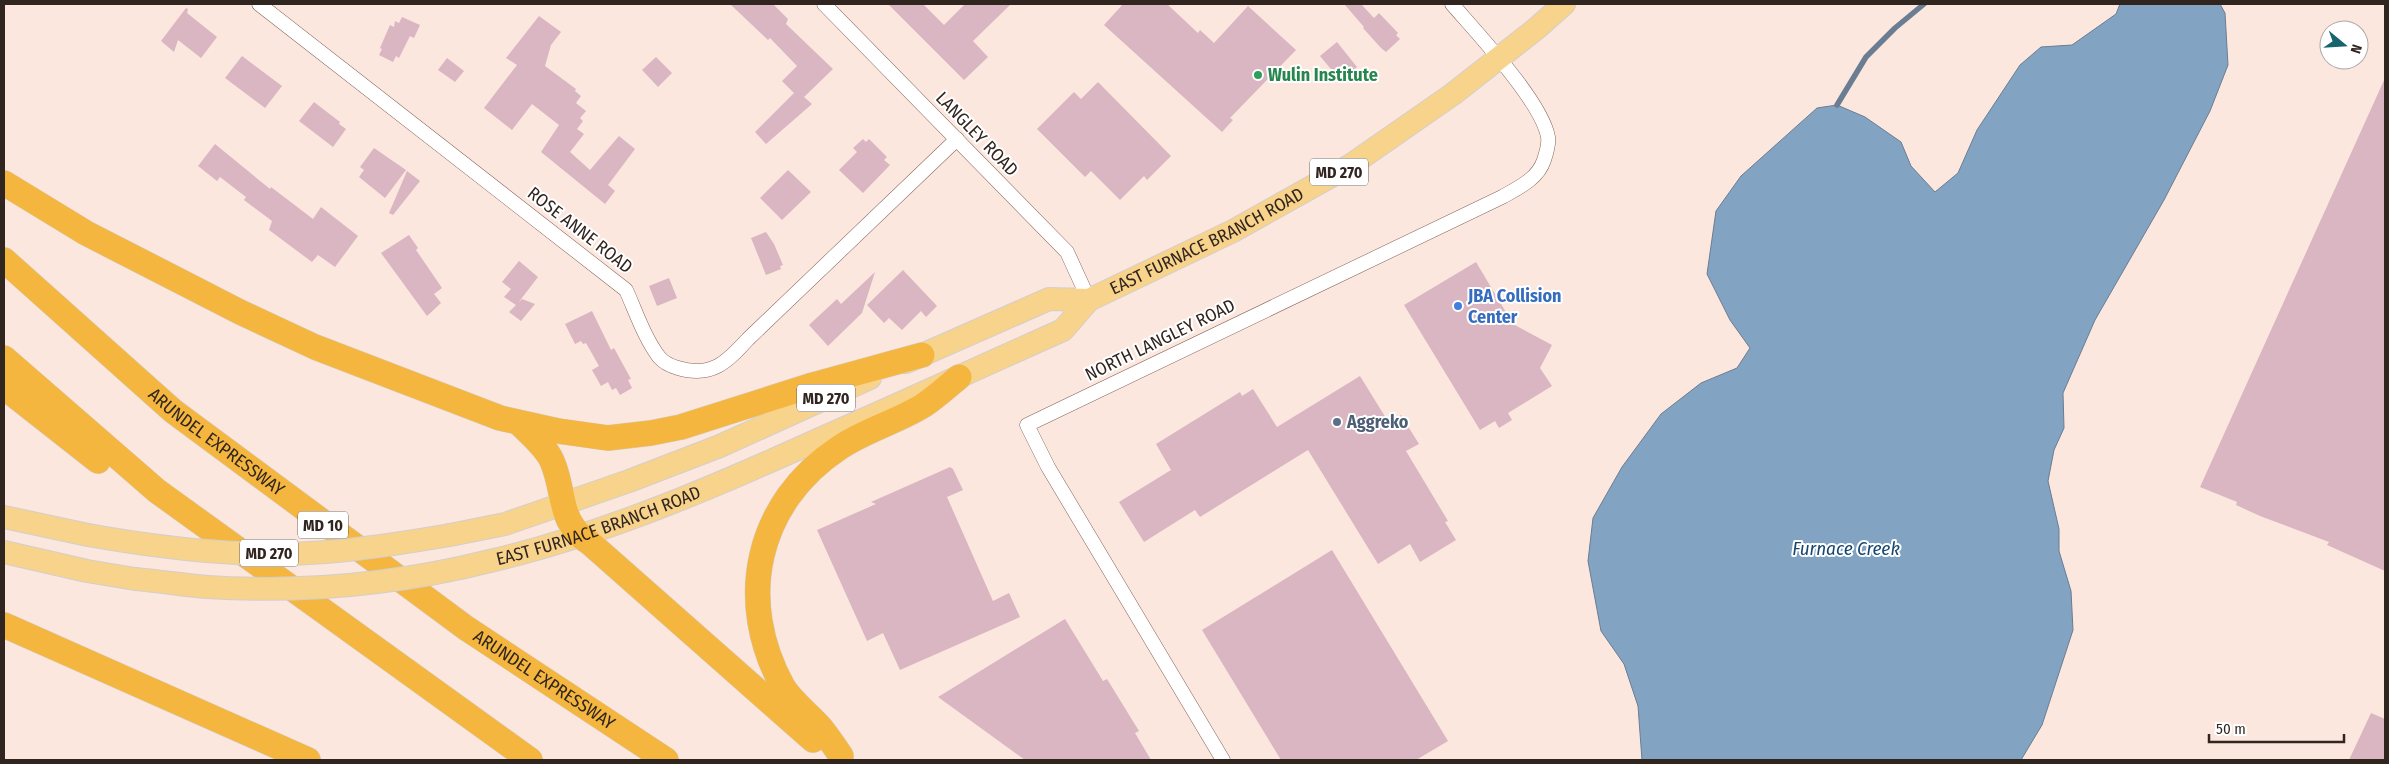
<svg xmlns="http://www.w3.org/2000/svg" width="2389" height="764" viewBox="0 0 2389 764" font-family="'Fira Sans Condensed',sans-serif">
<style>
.water{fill:#83a3c3;stroke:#6a7d92}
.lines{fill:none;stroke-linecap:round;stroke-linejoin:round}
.stream{stroke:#6a7d92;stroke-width:5.5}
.building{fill:#d9b6c1}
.minor-casing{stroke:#84665a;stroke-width:15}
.primary-casing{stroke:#d2cfce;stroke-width:24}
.motorway-casing{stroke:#d2cfce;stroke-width:26}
.minor{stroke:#fff;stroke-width:14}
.primary{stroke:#f8d38b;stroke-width:22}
.motorway{stroke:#f4b63e;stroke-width:25}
.primary-bridge-casing{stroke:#d2cfce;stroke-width:24;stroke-linecap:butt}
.primary-bridge{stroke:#f8d38b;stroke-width:22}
.leisure-dot{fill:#2e9e5b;stroke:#fff;stroke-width:2}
.shop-dot{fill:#3f7fe0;stroke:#fff;stroke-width:2}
.service-dot{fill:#5c6f8a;stroke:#fff;stroke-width:2}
.labels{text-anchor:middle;stroke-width:4;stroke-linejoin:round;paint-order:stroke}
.shield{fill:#fff;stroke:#6f6663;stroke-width:1}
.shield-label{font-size:16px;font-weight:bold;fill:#312520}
.leisure-label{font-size:18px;font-weight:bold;fill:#27864d;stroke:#fff;text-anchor:start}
.street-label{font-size:18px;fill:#312520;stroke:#fff}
.shop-label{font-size:18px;font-weight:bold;fill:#366cbe;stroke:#fff;text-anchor:start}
.service-label{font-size:18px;font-weight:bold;fill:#4e5e75;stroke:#fff;text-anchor:start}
.water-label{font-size:19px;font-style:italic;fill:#154771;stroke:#fff}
</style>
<rect width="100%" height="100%" fill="#fce7df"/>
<path class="water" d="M2120,4h100l5,9 3,52 -18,46 -46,89 -69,120 -32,73 1,35 -10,22 -6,31 11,48v22l12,40 2,39 -31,95 -21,35h-379l-4,-54 -14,-42 -23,-33 -13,-70 5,-43 29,-51 39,-53 40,-31 36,-15 13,-20 -20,-28 -23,-46 9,-63 25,-35 76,-68 20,-3 28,12 36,25 10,24 24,26 23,-19 19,-43 43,-65 21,-18 31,-2 44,-31z"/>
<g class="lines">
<path class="stream" d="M1837,105l29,-48 29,-29 29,-24"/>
</g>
<g class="building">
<path d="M730,4h43l15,15 -2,5 47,45 -29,28 8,7 -46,40 -11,-12 39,-39 -12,-12 15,-15 -27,-28 -2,2z"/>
<path d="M888,4h35l21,21 21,-21h46l-38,37 15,16 -24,23z"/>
<path d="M1123,4h44l31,29 2,-3 14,13 34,-37 48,44 -66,68 3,2 -11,12 -118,-107z"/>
<path d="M1347,4h14l13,14 5,-5 19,20 -2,2 4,4 -14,13 -5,-4 -18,-20 1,-1 -19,-22z"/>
<path d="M186,8l2,1 -1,4 30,24 -16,21 -23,-18 -4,12 -13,-11z"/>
<path d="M539,16l22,16 -10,13 -6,21 31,23 -1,2 6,5 -5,7 10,8 -6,7 3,3 -6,8 7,5 -14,18 20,18 29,-34 16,13 -27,36 7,6 -10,13 -64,-52 18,-27 -27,-21 -20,26 -28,-22 33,-43 -11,-7z"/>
<path d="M402,17l18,8 -6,13 -4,-2 -11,22 -3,-2 -3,6 -14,-7 3,-6 -2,-1 10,-23 4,2 1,-6 4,2z"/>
<path d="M1337,42l20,25 -17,13 -20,-24z"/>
<path d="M242,56l40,30 -17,22 -40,-30z"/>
<path d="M656,57l16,16 -14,14 -16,-17z"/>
<path d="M447,58l17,13 -9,11 -17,-12z"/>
<path d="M2385,78v493l-58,-26 2,-3 -69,-26 -24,-11 1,-3 -37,-15z"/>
<path d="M1098,82l73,74 -24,24 -3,-4 -24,24 -29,-29 -6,6 -48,-48 37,-37 7,7z"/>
<path d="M314,102l26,20 -1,2 7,5 -13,18 -34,-26z"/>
<path d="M863,139l3,3 3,-3 18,18 -3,3 6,5 -27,28 -24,-23 18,-18 -4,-4z"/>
<path d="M215,144l55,45 1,-2 42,32 8,-12 37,29 -23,31 -17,-12 -6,7 -43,-32 3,-9 -28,-21 2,-3 -26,-20 -3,4 -19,-15z"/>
<path d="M374,148l32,22 -21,28 -26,-21 5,-7 -4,-3z"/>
<path d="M788,170l23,22 -29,28 -22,-22z"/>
<path d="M407,171l13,10 -27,34 -4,-2z"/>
<path d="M766,232l8,12 9,21 -3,1 1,3 -15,6 -15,-37z"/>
<path d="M409,235l9,13 -2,2 26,38 -8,6 7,9 -14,13 -46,-63z"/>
<path d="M519,261l19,16 -20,26 4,-4 13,5 -14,17 -12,-9 7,-7 -12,-8 7,-8 -9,-7z"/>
<path d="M1476,262l37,62 39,21 -12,23 12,18 -44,27 4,7 -13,8 -4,-7 -15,9 -76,-125z"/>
<path d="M903,270l34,36 -11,11 -5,-6 -19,19 -13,-12 -5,5 -17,-18z"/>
<path d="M875,272l-13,41 -34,33 -19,-21 28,-26 4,5z"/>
<path d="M669,278l8,20 -20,8 -8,-20z"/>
<path d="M592,311l19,39 3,-2 17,31 -3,1 4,8 -12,7 -4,-7 -4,2 -4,-8 -7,4 -9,-16 7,-4 -13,-23 -3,1 -2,-3 -6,3 -10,-20z"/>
<path d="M1360,376l29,47 12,-8 18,29 -13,7 42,70 -3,1 11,18 -36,22 -10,-18 -32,20 -70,-114 -108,67 -5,-7 -51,32 -25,-40 52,-32 -15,-26 84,-52 2,4 11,-7 24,38z"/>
<path d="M950,467l3,2 10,21 -16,7 46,104 16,-8 11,24 -120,53 -17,-37 -16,8 -50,-111 59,-26 -5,-2z"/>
<path d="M1332,550l116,191 -32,19h-135l-79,-130z"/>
<path d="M1065,619l38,62 4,-2 32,52 -4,2 16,27h-126l-87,-63z"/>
<path d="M2371,713l14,6v41h-36z"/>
</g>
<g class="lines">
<defs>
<g id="minor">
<path d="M259,4l367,286c10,22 18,47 33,67 5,6 12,9 19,11 34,10 49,-6 70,-29l209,-200"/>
<path d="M824,4l243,248 22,48"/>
<path d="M1223,760l-175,-293 -21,-42 475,-228c16,-9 36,-18 42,-37 2,-6 5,-17 4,-23 -6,-35 -71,-104 -96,-133"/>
</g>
<g id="primary">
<path d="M906,362l143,-63 40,1"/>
<path d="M4,517l84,18"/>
<path d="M450,535l55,-11 124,-43 91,-35 150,-68"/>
<path d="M4,552l83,19 48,8"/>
<path id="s1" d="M490,561c115,-27 224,-74 332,-123 80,-35 160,-72 241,-108l26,-30 144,-69 118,-66 102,-71 84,-66 27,-24"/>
</g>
<g id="motorway">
<path d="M4,183l82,50 154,79 75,35 185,71 58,13 50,7 43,-5 30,-6 132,-42 109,-30"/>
<path id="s2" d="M4,260l169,151 293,217 200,132"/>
<path d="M4,358l153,133 373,269"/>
<path d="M4,387l94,74"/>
<path d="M519,423c11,11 27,24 33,38 14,32 5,61 38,82l223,197"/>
<path d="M4,625l304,135"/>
<path d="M841,756c-6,-9 -13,-19 -20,-28 -11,-13 -29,-26 -38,-41 -48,-87 -27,-184 56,-239 26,-18 58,-26 85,-43 12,-8 24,-19 35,-28"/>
</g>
</defs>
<use href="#minor" class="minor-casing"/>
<use href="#primary" class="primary-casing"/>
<use href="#motorway" class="motorway-casing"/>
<use href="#minor" class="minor"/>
<use href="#primary" class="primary"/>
<use href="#motorway" class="motorway"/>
<defs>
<g id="primary-bridge">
<path d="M88,535c79,14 158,23 238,17 42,-3 83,-10 124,-17"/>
<path d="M135,579c24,2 48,6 72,8 94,6 191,-3 283,-26"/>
</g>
</defs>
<use href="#primary-bridge" class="primary-bridge-casing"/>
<use href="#primary-bridge" class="primary-bridge"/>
</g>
<circle class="leisure-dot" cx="1258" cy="75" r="5"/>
<circle class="shop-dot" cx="1458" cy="306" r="5"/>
<circle class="service-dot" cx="1337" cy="422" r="5"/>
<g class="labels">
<g class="shield">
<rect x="1310" y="158.5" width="58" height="27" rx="4"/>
<rect x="797" y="384.5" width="58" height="27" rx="4"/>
<rect x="298" y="511.5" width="50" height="27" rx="4"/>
<rect x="240" y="539.5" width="58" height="27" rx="4"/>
</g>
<g class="shield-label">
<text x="1339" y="178">MD 270</text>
<text x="826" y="404">MD 270</text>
<text x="323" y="531">MD 10</text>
<text x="269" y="559">MD 270</text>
</g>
<g class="leisure-label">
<text x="1268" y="81">Wulin Institute</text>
</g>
<g class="street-label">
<text transform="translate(977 134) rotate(46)" y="6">LANGLEY ROAD</text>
<text transform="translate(580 230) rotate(38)" y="6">ROSE ANNE ROAD</text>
<text dy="6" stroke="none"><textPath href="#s1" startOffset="790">EAST FURNACE BRANCH ROAD</textPath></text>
<text transform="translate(1160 340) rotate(-26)" y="6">NORTH LANGLEY ROAD</text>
<text dy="6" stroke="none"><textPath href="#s2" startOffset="280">ARUNDEL EXPRESSWAY</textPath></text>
<text dy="6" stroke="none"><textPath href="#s1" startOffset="114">EAST FURNACE BRANCH ROAD</textPath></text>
<text dy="6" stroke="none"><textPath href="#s2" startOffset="685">ARUNDEL EXPRESSWAY</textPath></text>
</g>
<g class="shop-label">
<text x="1468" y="302">JBA Collision<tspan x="1468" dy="21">Center</tspan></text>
</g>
<g class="service-label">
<text x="1347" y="428">Aggreko</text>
</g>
<g class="water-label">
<text x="1846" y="555">Furnace Creek</text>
</g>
</g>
<rect width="2389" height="764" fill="none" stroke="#312520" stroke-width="10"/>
<g transform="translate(2344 45) rotate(108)"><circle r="24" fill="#ffffff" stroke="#ada8a6"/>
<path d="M0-4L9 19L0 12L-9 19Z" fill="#16646c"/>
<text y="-8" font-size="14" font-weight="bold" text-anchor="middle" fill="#312520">N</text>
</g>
<path d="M2209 734v8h135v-8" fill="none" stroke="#312520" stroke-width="2.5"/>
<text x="2216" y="734" font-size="15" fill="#312520" stroke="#ffffff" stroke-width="4" paint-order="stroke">50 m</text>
</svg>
